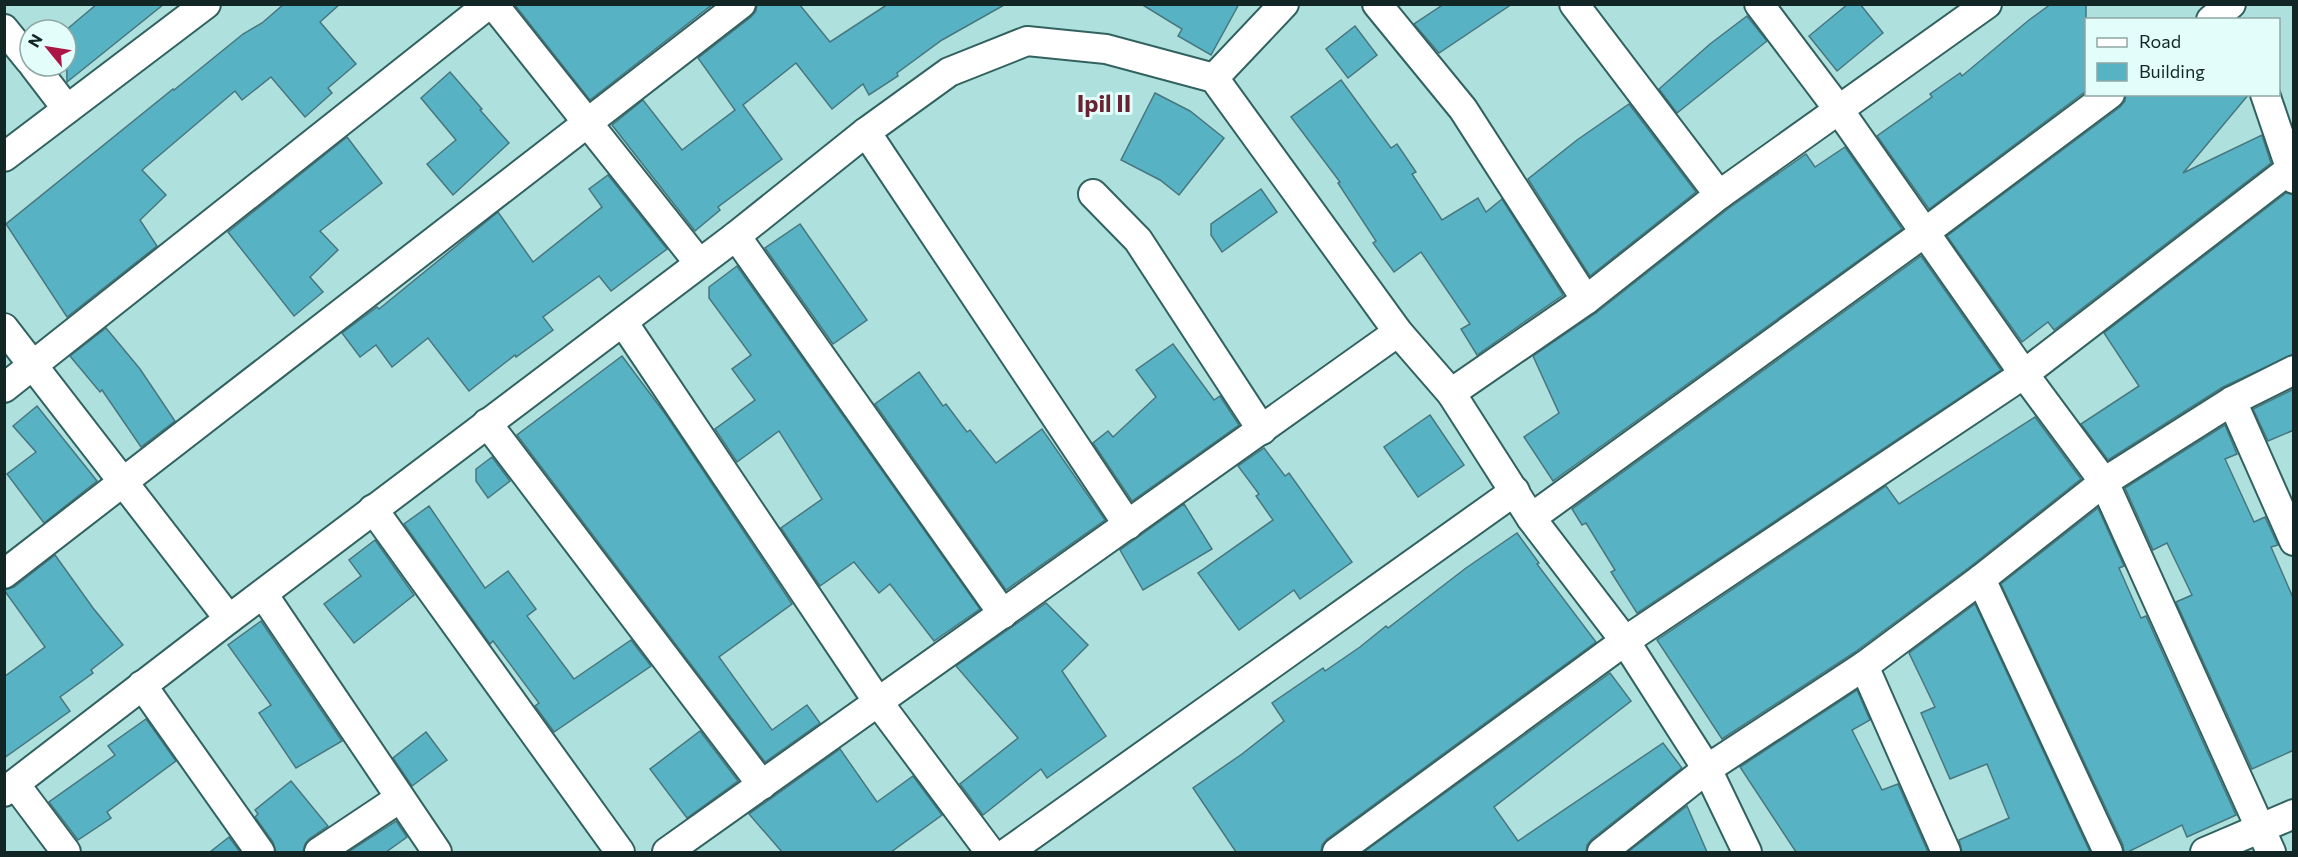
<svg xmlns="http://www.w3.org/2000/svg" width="2298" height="857" viewBox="0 0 2298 857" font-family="Commissioner,sans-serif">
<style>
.building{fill:#57b3c4;stroke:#48767f;stroke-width:1.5}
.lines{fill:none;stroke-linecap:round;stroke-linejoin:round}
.street-casing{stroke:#326260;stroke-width:32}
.street{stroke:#fff;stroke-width:28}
.labels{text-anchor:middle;stroke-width:6;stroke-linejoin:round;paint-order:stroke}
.quarter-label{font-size:24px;font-weight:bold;fill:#682231;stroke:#e3fdfb}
</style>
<rect width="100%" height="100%" fill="#aee1de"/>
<g class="building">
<path d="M97,4h67l-97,78 -1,-52z"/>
<path d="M284,4h56l-20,18 36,42 -28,24 4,5 -27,24 -34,-40 -29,23 -7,-9 -93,79 24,25 -26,25 17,26 -90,71 -61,-93 167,-135 1,1 69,-56 19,-11z"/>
<path d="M514,4h199l-123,96z"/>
<path d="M757,4h42l31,38 58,-38h118l-64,36 -45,33 1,3 -29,19 -6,-11 -31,25 -36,-46 -53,42 39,54 -64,48 2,3 -25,21 -83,-106 31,-25 39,50 53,-40 -37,-52 53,-41 5,-6z"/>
<path d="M1141,4h98l-28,51 -33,-19 4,-7z"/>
<path d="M1444,4h68l-73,49 -25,-29z"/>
<path d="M1848,4h12l23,29 -46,38 -28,-35z"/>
<path d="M2051,4h35v87l-157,118 -52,-73 55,-39 -2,-3 30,-21 2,3 67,-56z"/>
<path d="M1747,16l20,25 -90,72 -18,-24 51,-45z"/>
<path d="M1355,26l22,29 -29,23 -22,-29z"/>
<path d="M450,72l32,37 -2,1 29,33 -56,52 -26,-31 29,-24 -35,-42z"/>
<path d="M1341,80l50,68 6,-4 19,28 -4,2 30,46 36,-22 8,14 16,-13 61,96 -86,60 -16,-26 9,-5 -49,-72 -27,20 -21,-29 3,-2 -38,-58 2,-1 -49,-65z"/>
<path d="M1155,93l35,18 34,27 -45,57 -19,-15 -39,-20z"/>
<path d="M2126,94h123l-66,79 79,-38 9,28 -217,167 -6,-8 -26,20 -75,-106 173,-129 5,-6z"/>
<path d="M1629,104l67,88 -106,84 -62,-97 49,-39z"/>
<path d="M347,137l35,46 -62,48 18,19 -28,27 13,15 -29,24 -66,-84z"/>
<path d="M1845,147l57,82 -349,252 -29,-44 35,-24 -26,-57 63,-43 133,-105 77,-54 9,13z"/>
<path d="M608,175l59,74 -56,42 -12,-15 -56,41 10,13 -37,27 -1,-2 -46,36 -41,-53 -36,29 -16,-22 -16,12 -18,-24 35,-26 2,2 119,-97 35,50 69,-55 -13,-18z"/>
<path d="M1261,189l16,23 -55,40 -11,-17v-11z"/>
<path d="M2286,193l8,2v159l-71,33 -115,73 -27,-36 58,-38 -35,-53z"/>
<path d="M800,224l67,96 -34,24 -68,-96z"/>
<path d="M1921,256l80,114 -364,243 -26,-41 4,-2 -29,-47 -4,2 -10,-16z"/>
<path d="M737,266l243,343 -46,32 -44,-57 -11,9 -25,-31 -34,24 -39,-58 41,-29 -43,-68 -42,31 -22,-33 40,-29 -23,-31 19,-14 -42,-57v-11z"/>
<path d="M106,328l34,41 35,52 -34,26 -39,-57 -2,2 -30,-36z"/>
<path d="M1173,344l41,56 6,-4 19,29 -107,76 -39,-58 15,-12 5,6 43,-40 -20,-27z"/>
<path d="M622,356l44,59 126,189 -73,53 53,73 35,-25 13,18 -55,39 -248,-327z"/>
<path d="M919,372l24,34 3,-2 21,28 3,-2 26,33 46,-34 63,91 -99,70 -131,-186z"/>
<path d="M2294,389v41l-26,11 -15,-32z"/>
<path d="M37,406l60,75 -53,42 -37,-49 29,-22 -23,-26z"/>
<path d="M1430,415l34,50 -46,32 -34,-50z"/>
<path d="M2035,417l46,62 -110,87 -116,86 -133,87 -65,-99 229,-154 13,18z"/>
<path d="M2225,425l12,29 -12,5 29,63 11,-5 13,28 -7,2 23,53v150l-42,19 -76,-167 16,-7 -25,-52 -14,7 -28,-62z"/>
<path d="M1264,448l21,28 4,-3 63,89 -52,37 -6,-9 -55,40 -41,-57 75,-53 -17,-24 3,-2 -21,-28z"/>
<path d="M492,457l18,24 -22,17 -12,-17v-12z"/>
<path d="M1184,504l28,45 -69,41 -23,-40z"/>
<path d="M429,506l56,82 23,-17 28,38 -9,7 47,63 57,-39 20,26 -97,66 -19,-26 4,-3 -46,-62 -3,3 -86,-120z"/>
<path d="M2098,508l26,58 -5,2 22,50 5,-2 90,199 -49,22 -5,-12 -54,27h-4l-1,-7 -122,-261z"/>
<path d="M1517,533l22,30 -2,1 59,78 -269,197 -5,6 -1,7h-85l-43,-64 49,-34 42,-33 -12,-18 51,-35 2,3 35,-24 26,-21 2,2 78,-60z"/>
<path d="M375,540l39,55 -60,48 -30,-39 37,-28 -12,-16z"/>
<path d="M55,555l38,53 30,37 -32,25 2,3 -33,24 10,14 -66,47v-81l41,-30 -41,-57 10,-3z"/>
<path d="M1046,603l42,42 -26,26 44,65 -59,42 -6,-9 -58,46 -23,-31 58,-46 -62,-72z"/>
<path d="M1975,604l115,248h-128l-3,-12 50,-22 -22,-54 -37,15 -29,-66 14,-6 -26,-54z"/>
<path d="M261,621l81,120 -46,27 -37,-55 12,-8 -43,-60z"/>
<path d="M1610,673l21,28 -137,106 24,34 145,-98 19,25 -90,71 -5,6 -1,7h-222z"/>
<path d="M1857,690l13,30 -18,10 30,60 16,-6 30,68h-132l-56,-85z"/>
<path d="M146,719l30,42 -69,51 4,6 -33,22 -29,-38 66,-47 -7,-9z"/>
<path d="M700,731l38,50 -51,37 -37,-49z"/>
<path d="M426,732l21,28 -35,26 -19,-28z"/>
<path d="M840,749l37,53 36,-26 29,39 -51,37h-109l-33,-38z"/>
<path d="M291,781l37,45 -19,13 -4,5 -2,8h-27l-3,-10 -18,-25 3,-3 -3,-4z"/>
<path d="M1687,806l20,46h-79z"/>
<path d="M396,821l11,16 -21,15h-38z"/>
<path d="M229,837l11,15h-30z"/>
</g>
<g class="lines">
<defs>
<g id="street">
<path d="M493,4l206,259"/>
<path d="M1377,4l86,105 123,191"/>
<path d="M1574,4l145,191"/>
<path d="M1759,4l80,106 185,264 80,108 167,370"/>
<path d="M2211,20l20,-16"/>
<path d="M4,29l26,32"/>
<path d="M34,66l33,43"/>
<path d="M1214,78l70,-74"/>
<path d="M2265,94l29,85"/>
<path d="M866,132l262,393"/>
<path d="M4,157l202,-153"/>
<path d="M1093,194l45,46 124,190"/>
<path d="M736,236l267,378"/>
<path d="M623,322l255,380 112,150"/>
<path d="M4,328l225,291"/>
<path d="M4,388l485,-384"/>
<path d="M1451,393l135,-93 133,-105 268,-191"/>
<path d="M2232,401l62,140"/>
<path d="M487,423l275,362"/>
<path d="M373,509l247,343"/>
<path d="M1531,518l393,-285 186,-139"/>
<path d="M4,574l737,-570"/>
<path d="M1981,579l127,273"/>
<path d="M263,594l174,258"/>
<path d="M1864,666l82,186"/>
<path d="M142,685l118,167"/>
<path d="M15,784l51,68"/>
<path d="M4,792l225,-173 507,-383 130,-104 83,-60 78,-31 79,8 108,29 184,254 53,61 80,125 94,123 82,128 40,83"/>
<path d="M319,852l81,-54"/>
<path d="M667,852l731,-520"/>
<path d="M1008,852l507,-361"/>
<path d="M1337,852l288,-211 399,-267 265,-204"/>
<path d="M1602,852l105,-83 157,-103 117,-87 123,-97 128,-81 62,-31"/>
<path d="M2205,852l89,-38"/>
</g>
</defs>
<use href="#street" class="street-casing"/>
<use href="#street" class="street"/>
</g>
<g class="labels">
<g class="quarter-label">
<text x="1104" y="112">Ipil II</text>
</g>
</g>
<rect width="2298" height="857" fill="none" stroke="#122725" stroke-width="12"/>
<rect x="2085" y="18" width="195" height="78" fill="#e3fdfb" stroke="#8fa7a5" stroke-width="1.5"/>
<rect x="2097" y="38" width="30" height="9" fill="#ffffff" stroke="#8fa7a5" stroke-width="1.5"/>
<text x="2139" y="48" font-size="18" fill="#122725">Road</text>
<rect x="2097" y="63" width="30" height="18" fill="#57b3c4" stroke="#8fa7a5" stroke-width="1.5"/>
<text x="2139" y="78" font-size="18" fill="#122725">Building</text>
<g transform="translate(48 48) rotate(300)"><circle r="28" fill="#e3fdfb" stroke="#8fa7a5" stroke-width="1.5"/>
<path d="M0-4.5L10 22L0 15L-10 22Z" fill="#ab1644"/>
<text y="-9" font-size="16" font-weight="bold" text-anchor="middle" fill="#122725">N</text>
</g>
</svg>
